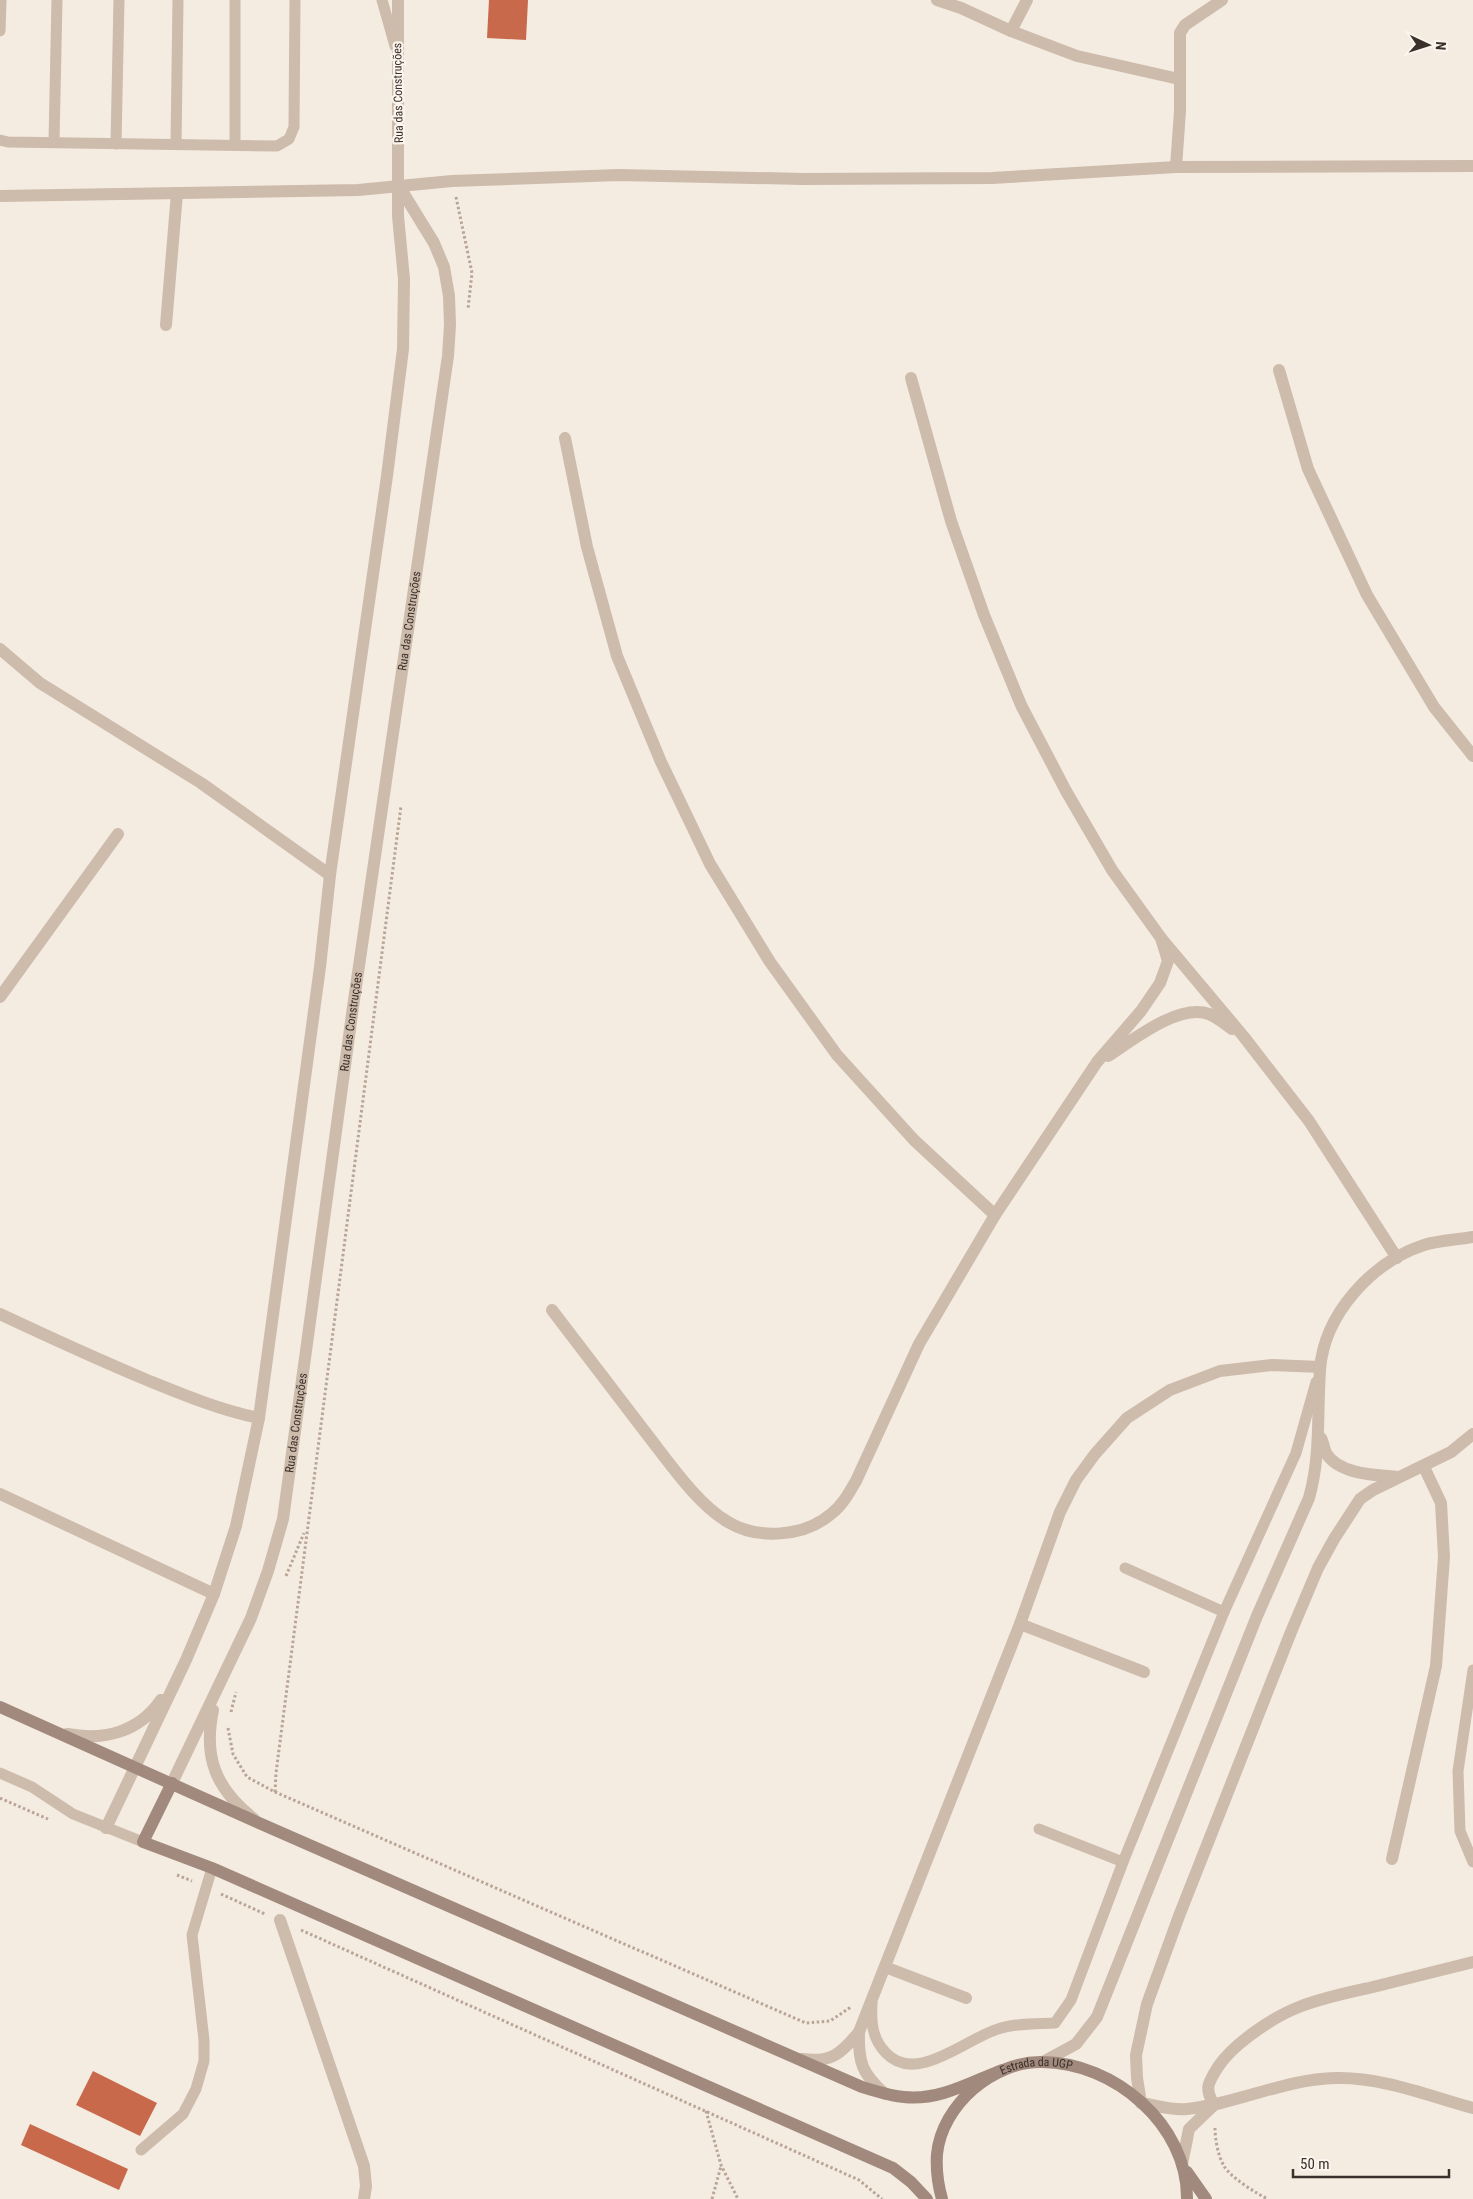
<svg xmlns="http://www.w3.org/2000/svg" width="1473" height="2199" viewBox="0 0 1473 2199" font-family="'Roboto Condensed',sans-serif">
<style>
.building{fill:#c8694b}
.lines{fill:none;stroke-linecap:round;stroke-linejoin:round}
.path{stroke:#b9a596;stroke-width:3;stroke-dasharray:2.5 2.5;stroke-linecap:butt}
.service{stroke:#cdbbac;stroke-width:11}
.minor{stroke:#cdbbac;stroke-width:12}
.tertiary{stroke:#cdbbac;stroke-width:12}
.secondary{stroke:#a18a7d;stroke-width:12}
.labels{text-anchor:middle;stroke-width:4.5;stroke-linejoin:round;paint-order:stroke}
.street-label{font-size:12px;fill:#3b302b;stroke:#fbf5ee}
</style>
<rect width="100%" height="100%" fill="#f4ebe1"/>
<g class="building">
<path d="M489,0h39l-2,40 -39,-2z"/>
<path d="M93,2071l64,32 -17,33 -64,-31z"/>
<path d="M30,2124l98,45 -9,21 -98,-45z"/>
</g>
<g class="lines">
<g class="path">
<path d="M456,197l16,76 -4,36"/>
<path d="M286,1576l18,-43"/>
<path d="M231,1712l5,-20"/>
<path d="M228,1728l5,26 14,23 28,15 531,231 24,-2 21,-14"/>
<path d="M275,1792l1,-19 125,-967"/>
<path d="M0,1798l48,21"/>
<path d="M177,1875l15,6"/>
<path d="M221,1894l44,20"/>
<path d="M301,1930l558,250 23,19"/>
<path d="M706,2111l15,54 17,34"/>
<path d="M1215,2128c0,11 3,28 9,38 6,11 33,28 44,33"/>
<path d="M712,2199l9,-33"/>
</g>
<g class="service">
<path d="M382,0l13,46"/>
<path d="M0,31l1,-31"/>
<path d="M0,140l8,2 269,4 12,-7 5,-12 1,-127"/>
<path d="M54,142l3,-142"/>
<path d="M116,144l3,-144"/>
<path d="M176,144l2,-144"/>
<path d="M235,145v-145"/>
<path d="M1125,1568l99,44"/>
<path d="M1473,1670l-15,101 2,60 13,31"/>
<path d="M0,1773l32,14 41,27 70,28"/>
<path d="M1039,1829l84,33"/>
<path d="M872,2003c-1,19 0,36 14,50 30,32 79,-14 112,-24 18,-6 39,-5 57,-6l16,-23 52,-138 101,-250 72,-159 20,-71"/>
<path d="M141,2150l42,-36 13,-25 8,-28v-21l-12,-105 20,-67"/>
</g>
<g class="minor">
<path d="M937,0l24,8 50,23 66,25 102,23"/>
<path d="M1011,31l16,-31"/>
<path d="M1176,167l4,-56v-78l5,-8 37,-25"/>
<path d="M0,196l358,-6 94,-9 167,-6 184,4 189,-1 184,-11 297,-1"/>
<path d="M166,325l11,-132"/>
<path d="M1279,370l29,99 59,126 67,112 39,49"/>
<path d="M911,378l40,143 33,94 37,90 45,86 46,79 49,68 83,99 65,84 88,137"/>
<path d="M565,438l22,109 30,109 44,106 49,102 60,98 67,93 77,85 81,75"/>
<path d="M0,649l40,34 161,100 129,92"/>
<path d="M0,997l118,-163"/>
<path d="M1108,1056c25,-16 71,-53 101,-42 8,3 16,10 23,15"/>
<path d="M552,1310c31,41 63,82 94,123 22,28 51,71 82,89 30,18 76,15 103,-8 11,-8 18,-21 25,-33l63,-137 76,-129 102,-153 44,-51 19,-28 8,-22 -7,-23"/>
<path d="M0,1314c49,23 97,45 147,66 37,15 73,30 112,38"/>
<path d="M1473,1434l-22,18 -78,38 -13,9 -26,40 -16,29 -27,64 -112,284 -32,88 -11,51 1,23 4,25c14,2 32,8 46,6 50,-5 97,-30 149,-31 46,-1 93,18 137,30"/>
<path d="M1321,1438c2,4 3,10 5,15 13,22 51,22 73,24"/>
<path d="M0,1494l214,100"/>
<path d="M1020,1624l124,48"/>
<path d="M1392,1859l44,-193 8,-109 -3,-54 -17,-36"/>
<path d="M280,1920l84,246 2,20 -2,13"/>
<path d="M885,1967l81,31"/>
<path d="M859,2032c-1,30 3,42 26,62"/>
<path d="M802,2059c29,4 39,-5 57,-27l161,-408 40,-112 16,-32 19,-26 32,-36 43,-28 50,-19 52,-6 48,2"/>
<path d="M1043,2062l33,-18 21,-27 160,-401 52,-118c12,-42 8,-85 11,-128 4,-56 52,-108 104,-125 16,-5 33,-5 49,-8"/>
<path d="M1214,2105c-10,-17 -6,-22 4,-38 15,-23 55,-50 81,-60 23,-9 47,-14 70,-19 35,-9 69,-17 104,-26"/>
<path d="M1182,2164l7,-35 25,-24"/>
</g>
<g class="tertiary">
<path d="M213,1710c-10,48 3,79 41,109"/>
<path d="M67,1734c37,7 72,-2 94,-34"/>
<path id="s1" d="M172,1783l79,-165 17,-47 15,-52 70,-512 95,-651 2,-31 -1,-29 -5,-29 -10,-24 -35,-57"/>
<path d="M106,1828l80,-168 28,-66 22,-68 23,-108 61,-451 10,-92 57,-399 16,-127 1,-70 -6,-63v-216"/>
</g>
<g class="secondary">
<path d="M0,1707l259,116 603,264c14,4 28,9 42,10 35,4 67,-15 98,-27"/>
<path d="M172,1783l-29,59 69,26 681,300 18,14 16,17"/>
<path d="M1187,2172l19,27"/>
<path id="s2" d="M942,2199c-4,-14 -6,-30 -5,-45 5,-49 56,-93 105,-92 72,0 146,63 145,137"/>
</g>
</g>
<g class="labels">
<g class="street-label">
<text transform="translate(398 93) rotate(-91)" y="4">Rua das Construções</text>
<text dy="4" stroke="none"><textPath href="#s1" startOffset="1194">Rua das Construções</textPath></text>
<text dy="4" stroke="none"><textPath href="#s1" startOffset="789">Rua das Construções</textPath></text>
<text dy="4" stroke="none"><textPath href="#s1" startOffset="384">Rua das Construções</textPath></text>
<text dy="4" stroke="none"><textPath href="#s2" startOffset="191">Estrada da UGP</textPath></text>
</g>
</g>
<g transform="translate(1428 45) rotate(94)" stroke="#fbf5ee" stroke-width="4" paint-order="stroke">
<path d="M0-4L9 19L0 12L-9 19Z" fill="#3b302b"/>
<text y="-8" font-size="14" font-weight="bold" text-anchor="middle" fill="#3b302b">N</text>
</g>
<path d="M1293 2169v8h156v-8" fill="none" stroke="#3b302b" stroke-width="2.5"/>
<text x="1300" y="2169" font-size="15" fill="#3b302b" stroke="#fbf5ee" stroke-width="4" paint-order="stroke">50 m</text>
</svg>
